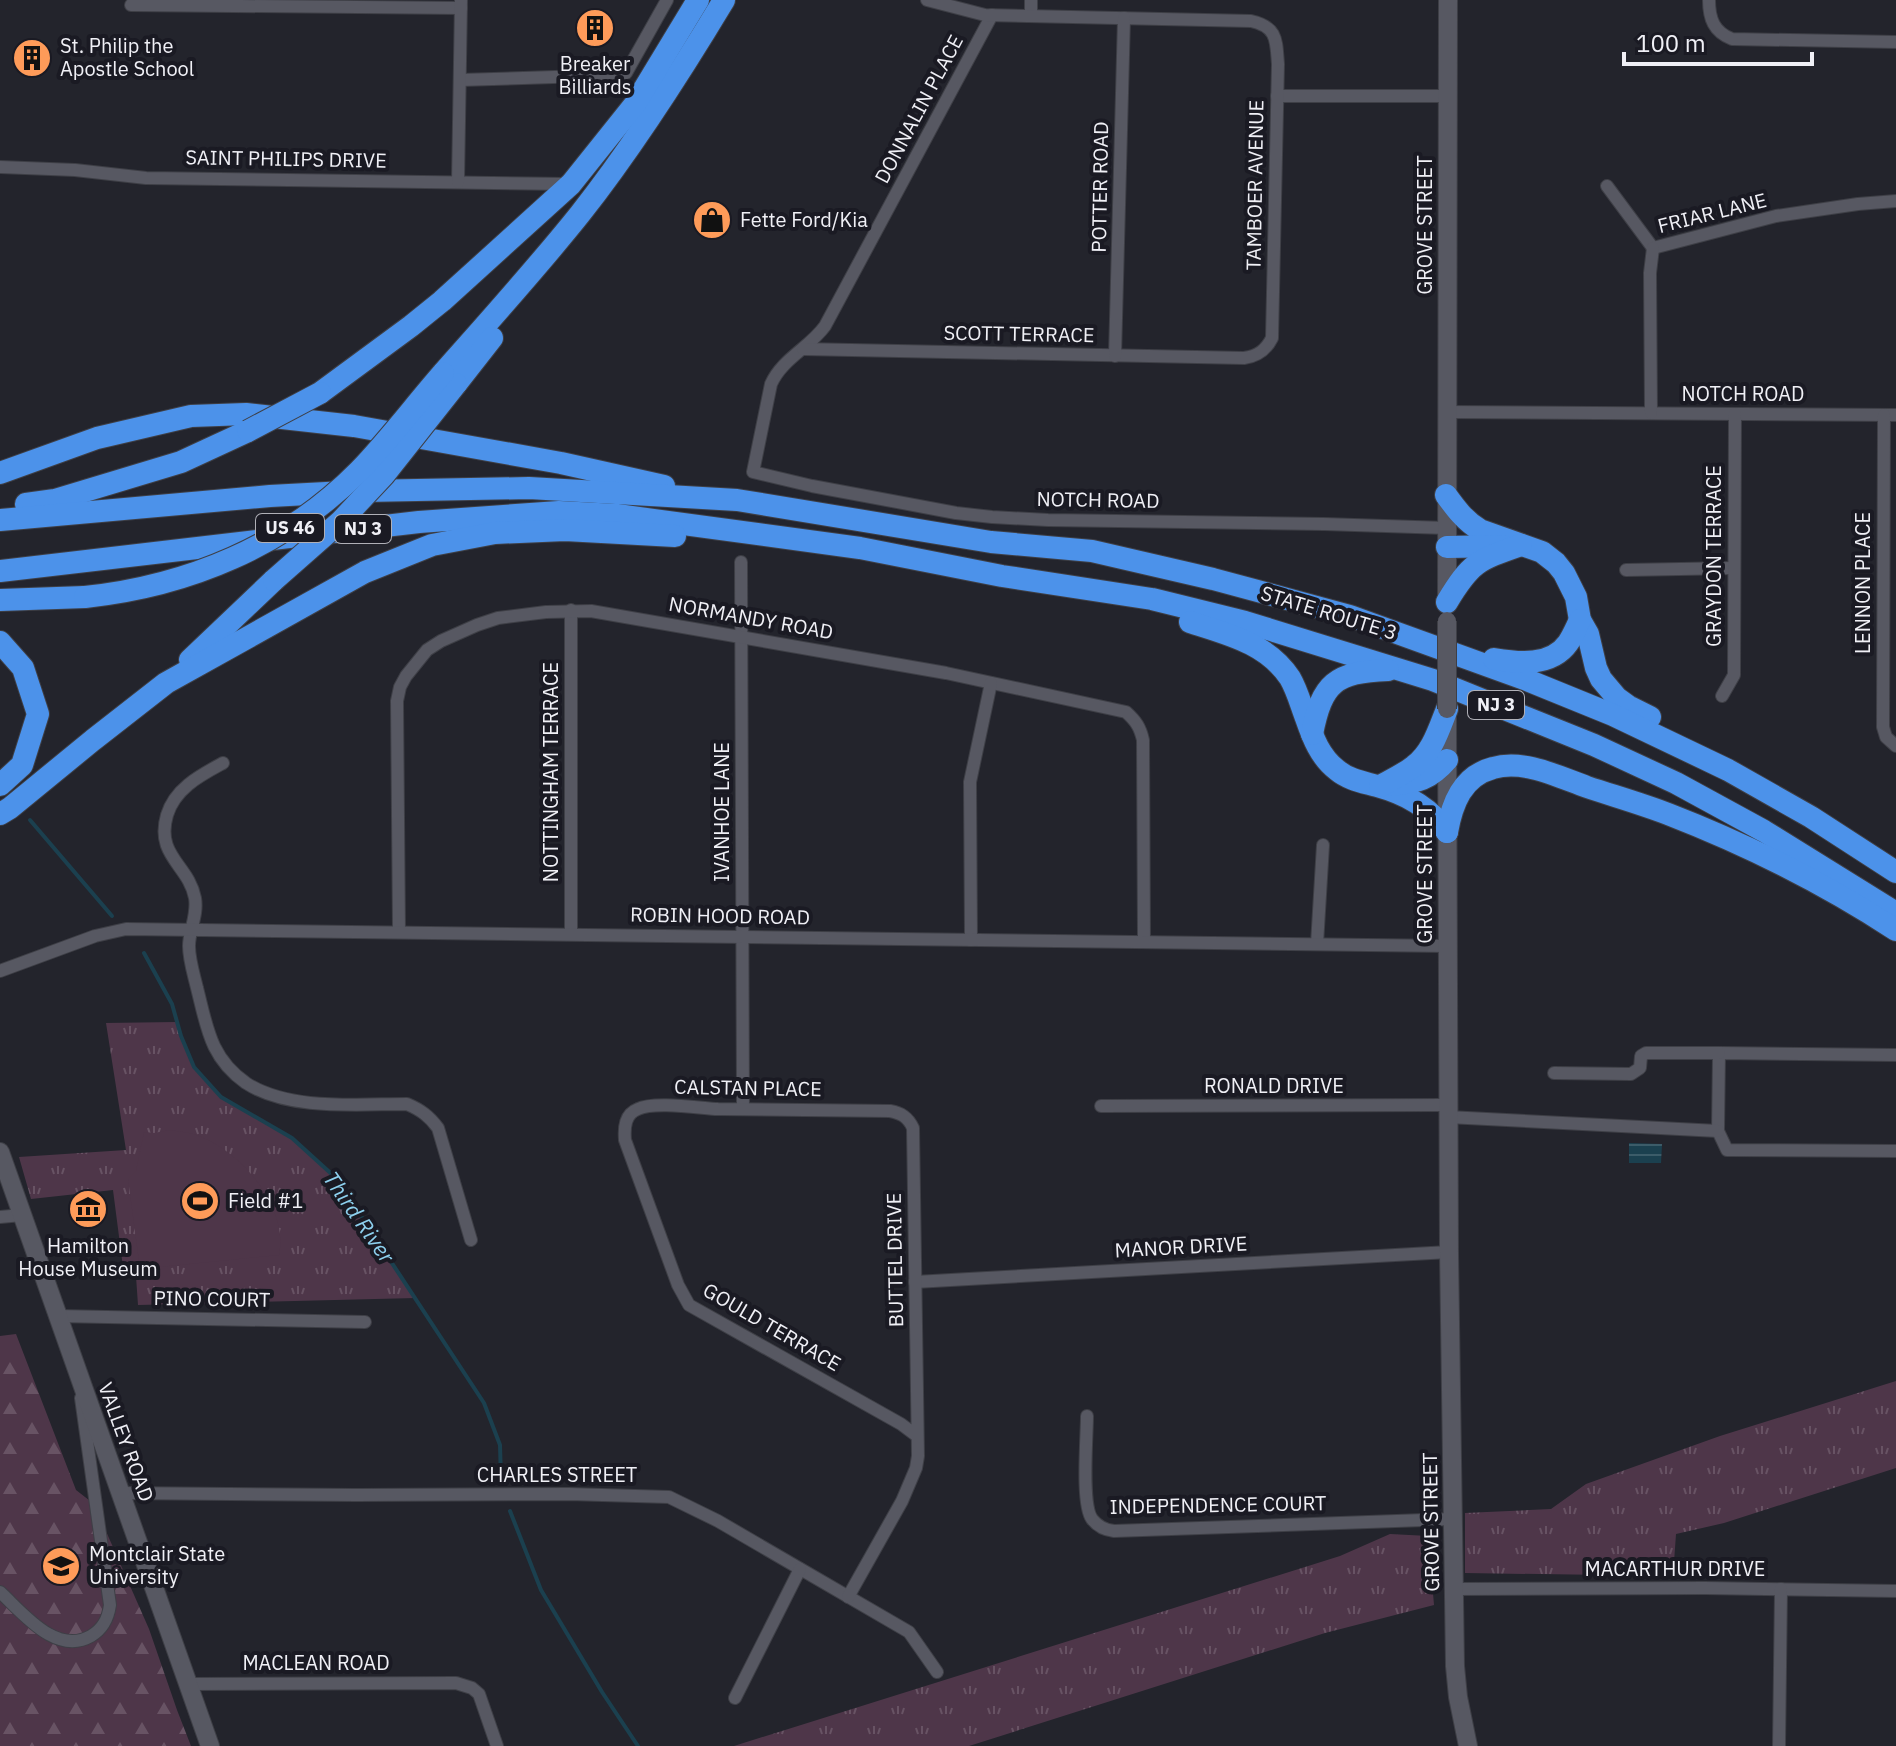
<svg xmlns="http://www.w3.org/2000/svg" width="1896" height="1746" viewBox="0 0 1896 1746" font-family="'IBM Plex Sans',sans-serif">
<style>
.grass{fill:url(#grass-tufts)}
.forest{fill:url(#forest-firs)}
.garden{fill:#4e3649}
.water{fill:url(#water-rules)}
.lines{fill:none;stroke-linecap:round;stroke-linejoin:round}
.stream{stroke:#1b404f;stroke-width:4}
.street-casing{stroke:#3e3f46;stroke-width:14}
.secondary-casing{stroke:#3e3f46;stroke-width:20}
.highway-casing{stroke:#3e3f46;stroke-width:24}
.street{stroke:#575862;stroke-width:12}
.secondary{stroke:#575862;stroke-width:18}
.highway{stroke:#4c92ea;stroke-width:22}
.secondary-bridge-casing{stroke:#3e3f46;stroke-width:20;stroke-linecap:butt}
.highway-bridge-casing{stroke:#3e3f46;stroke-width:24;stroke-linecap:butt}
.secondary-bridge{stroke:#575862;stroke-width:18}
.highway-bridge{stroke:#4c92ea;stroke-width:22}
.labels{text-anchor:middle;stroke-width:8;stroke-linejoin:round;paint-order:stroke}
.shield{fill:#1a1a23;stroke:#b0b0b7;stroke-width:2}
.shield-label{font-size:18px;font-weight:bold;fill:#f0f0f6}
.poi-label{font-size:20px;fill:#f0f0f6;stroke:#1a1a23;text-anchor:start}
.street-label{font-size:20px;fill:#f0f0f6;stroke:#1a1a23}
.water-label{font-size:22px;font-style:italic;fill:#8dd0ee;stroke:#1a1a23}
</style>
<defs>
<pattern id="grass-tufts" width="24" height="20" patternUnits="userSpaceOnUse" patternTransform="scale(2)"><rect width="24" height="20" fill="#4e3649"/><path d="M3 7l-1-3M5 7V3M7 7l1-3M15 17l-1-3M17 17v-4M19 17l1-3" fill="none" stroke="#685364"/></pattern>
<pattern id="forest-firs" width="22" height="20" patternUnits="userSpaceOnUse" patternTransform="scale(2)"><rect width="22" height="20" fill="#4e3649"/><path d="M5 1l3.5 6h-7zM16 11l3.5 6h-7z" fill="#685364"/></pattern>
<pattern id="water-rules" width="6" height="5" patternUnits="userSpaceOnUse" patternTransform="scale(2)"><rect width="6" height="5" fill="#1b404f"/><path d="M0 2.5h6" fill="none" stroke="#3c5c69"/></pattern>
</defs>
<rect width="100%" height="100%" fill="#23242c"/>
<g class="grass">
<path d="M177,1022l17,45 27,30 71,41 44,40 79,120 -277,7 -2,-29 -12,-1 -11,-85 -82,9 -12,-42 107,-7 -20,-127z"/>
<path d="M1896,1381v87l-172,55 -48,11 -3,42 -208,-3v-60l86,-4 35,-25 134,-48z"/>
<path d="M1390,1534l38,2 6,69 -109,28 -356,113h-235l606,-190z"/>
</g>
<path class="forest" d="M16,1334l60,156 18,14 55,125 28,81 14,36h-191v-410z"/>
<path class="garden" d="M170,1130c6,1 13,2 19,3 42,10 88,59 91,103 1,6 0,13 -1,19l-139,14 -12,-90 8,-8 8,-39 10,1z"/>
<path class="water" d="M1629,1143l33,1 -1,19h-32z"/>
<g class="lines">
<g class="stream">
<path d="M30,820l82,96"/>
<path d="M144,953l28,51 9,32 13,31 27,30 71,41 44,40 148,225 16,42 1,35"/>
<path d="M510,1511l31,79 61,102 36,54"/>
</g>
<defs>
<g id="street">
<path d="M1709,0c0,19 5,32 23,39l164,3"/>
<path d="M131,5l330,3"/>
<path d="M992,15l-167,311c-16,22 -43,33 -54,58l-18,88 59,14 144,27 36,4 56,3 276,4 122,4"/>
<path d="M1031,16v-16"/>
<path d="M460,80l156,-5 10,-2 41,-73"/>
<path d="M1277,96h171"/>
<path d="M0,167l75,3 71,8 422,6"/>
<path d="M458,182l3,-181"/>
<path d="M1607,186l46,62"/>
<path d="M1653,248l123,-32 82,-12 38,-3"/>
<path d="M803,349l441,9c14,-2 22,-8 28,-20l6,-274c-2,-23 0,-37 -27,-43l-266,-6 -58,-15"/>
<path d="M1115,356l9,-338"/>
<path d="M1446,412l450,3"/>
<path d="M1651,413l-1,-140 3,-25"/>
<path d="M1884,415l-1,312 3,10 10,9"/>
<path d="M741,562l2,547"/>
<path d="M1626,570l108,-2"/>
<path d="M571,610v323"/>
<path d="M1722,696l12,-21 1,-261"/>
<path d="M223,763c-22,12 -48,25 -56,52 -12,41 22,50 28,83 3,17 -6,32 -6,48 0,14 5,29 8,42 10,39 13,70 49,95 43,28 111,21 161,21 14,6 22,12 31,24l33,112"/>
<path d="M399,932l-2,-231 3,-14 6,-11 21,-26 14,-9 36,-16 21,-7 48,-6 45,-1 355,62 180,39c10,9 14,15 17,28l1,202"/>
<path d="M971,940l-1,-158 21,-99"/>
<path d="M1317,944l6,-99"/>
<path d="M0,971l95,-35 31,-7 1321,17"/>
<path d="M1896,1055l-177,-2 -1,78 9,19 169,1"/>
<path d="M1554,1073l77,1 9,-6 1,-12 5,-3h73"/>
<path d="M1101,1106l347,-1"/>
<path d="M1448,1117l270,14"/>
<path d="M0,1217l22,-2"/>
<path d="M915,1282l534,-30"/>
<path d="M57,1316l308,6"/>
<path d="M1087,1416c0,21 -6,88 5,103 6,8 13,11 22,12l338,-12"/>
<path d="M121,1493l235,2 213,-1 100,3 49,24 191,111 28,40"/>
<path d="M1454,1589l251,-1 191,3"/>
<path d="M0,1592c23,21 56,64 91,44 12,-7 17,-17 19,-31l-29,-207"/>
<path d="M848,1597l54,-96 14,-33 2,-12 -5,-328c-5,-11 -12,-15 -23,-17 -57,-1 -115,-1 -172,-2 -19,-1 -64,-8 -80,0 -13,5 -14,18 -13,31l53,145 11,20 212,119 16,12"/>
<path d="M189,1684l267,-1 16,5 7,6 18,52"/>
<path d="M735,1698l65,-129"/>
<path d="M1779,1746l2,-157"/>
</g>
<g id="secondary">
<path d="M1447,605l1,-605"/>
<path d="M1447,715l2,537 6,414 3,31 10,49"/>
<path d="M0,1152l210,594"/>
</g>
<g id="highway">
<path d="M443,373c46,-52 93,-104 137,-159 52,-66 100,-141 144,-214"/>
<path d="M456,384l36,-46"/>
<path d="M320,393l91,-67 31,-25 129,-117 64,-80 63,-104"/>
<path d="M0,473l97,-35 94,-22 55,-2 108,12 207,37 103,23"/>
<path d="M1446,495c10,14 19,26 34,35l62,22 14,11 8,10 12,24 4,23 8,14 8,34 5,11 16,19 11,8 22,11"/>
<path d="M26,504l29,-4 126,-38 67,-31"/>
<path d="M0,520l270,-24 94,-5 165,-3 208,12 254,42 101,9 121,28 137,37 177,64 86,35 115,55 83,47 85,55"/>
<path d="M1447,547l57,-1"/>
<path d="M0,571l419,-49 140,-10 58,3 243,33 142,28 150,23 93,23 188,58 161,65 82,38 88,48 132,82"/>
<path d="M0,600l85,-3"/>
<path d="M1447,602c24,-40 31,-42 74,-57"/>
<path d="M1190,622c37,12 77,21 100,56 7,12 11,27 16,40 7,20 14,39 31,52 12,10 26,12 40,16 29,8 53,21 70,46"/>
<path d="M0,642l23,26 15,46 -16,51 -22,20"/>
<path d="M1494,659c24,4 57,8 74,-16 5,-7 8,-15 12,-23"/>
<path d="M190,660l84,-80"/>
<path d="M1312,734c10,-51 23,-62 76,-64"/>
<path d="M1393,785c24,-3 37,-5 54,-25"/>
<path d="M1380,786c11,-6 24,-12 34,-20 18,-13 25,-37 33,-57"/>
<path d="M0,814l10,-6 83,-68 73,-57 199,-111 67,-27 63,-12 70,-3 110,6"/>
<path d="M1447,832c5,-28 15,-56 46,-64 31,-9 66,9 94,19 27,9 55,17 81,27 80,31 156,69 228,116"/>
</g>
</defs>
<use href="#street" class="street-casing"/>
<use href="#secondary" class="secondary-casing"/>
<use href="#highway" class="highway-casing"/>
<use href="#street" class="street"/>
<use href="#secondary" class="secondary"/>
<use href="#highway" class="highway"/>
<defs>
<path id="secondary-bridge" d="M1447,621v88"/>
<g id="highway-bridge">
<path d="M248,431l72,-38"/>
<path d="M274,580l67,-59 43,-46 72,-91"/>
<path d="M85,597c103,-11 200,-51 274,-126 30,-31 56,-66 84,-98"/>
</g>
</defs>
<use href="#secondary-bridge" class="secondary-bridge-casing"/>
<use href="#highway-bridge" class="highway-bridge-casing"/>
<use href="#secondary-bridge" class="secondary-bridge"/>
<use href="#highway-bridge" class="highway-bridge"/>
</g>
<defs>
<symbol id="building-disc" viewBox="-11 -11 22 22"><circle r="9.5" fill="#fe9b59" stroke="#1a1a23"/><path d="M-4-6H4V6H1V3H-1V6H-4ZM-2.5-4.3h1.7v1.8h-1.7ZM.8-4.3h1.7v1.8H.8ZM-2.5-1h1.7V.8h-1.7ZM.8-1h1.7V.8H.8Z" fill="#111"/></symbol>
<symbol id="shop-disc" viewBox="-11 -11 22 22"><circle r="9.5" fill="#fe9b59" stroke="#1a1a23"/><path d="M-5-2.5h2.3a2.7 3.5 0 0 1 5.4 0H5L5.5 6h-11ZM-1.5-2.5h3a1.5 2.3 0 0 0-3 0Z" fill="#111"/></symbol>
<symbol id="stadium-disc" viewBox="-11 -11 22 22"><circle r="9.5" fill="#fe9b59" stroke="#1a1a23"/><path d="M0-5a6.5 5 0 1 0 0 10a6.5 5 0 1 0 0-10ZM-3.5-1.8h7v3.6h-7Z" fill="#111"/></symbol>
<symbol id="museum-disc" viewBox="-11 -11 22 22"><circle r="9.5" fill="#fe9b59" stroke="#1a1a23"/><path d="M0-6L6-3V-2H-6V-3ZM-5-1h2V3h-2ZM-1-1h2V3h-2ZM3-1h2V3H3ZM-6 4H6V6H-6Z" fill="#111"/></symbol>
<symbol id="university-disc" viewBox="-11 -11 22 22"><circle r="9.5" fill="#fe9b59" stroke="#1a1a23"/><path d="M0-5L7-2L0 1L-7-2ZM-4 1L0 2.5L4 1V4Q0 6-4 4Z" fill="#111"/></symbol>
</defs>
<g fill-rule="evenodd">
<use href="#building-disc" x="573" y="6" width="44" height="44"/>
<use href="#building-disc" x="10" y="36" width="44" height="44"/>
<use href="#shop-disc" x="690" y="198" width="44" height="44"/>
<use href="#stadium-disc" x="178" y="1179" width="44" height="44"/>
<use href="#museum-disc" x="66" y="1187" width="44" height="44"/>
<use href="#university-disc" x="39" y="1544" width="44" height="44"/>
</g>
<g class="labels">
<g class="shield">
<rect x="256" y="514" width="68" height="28" rx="6"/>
<rect x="335" y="515" width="56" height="28" rx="6"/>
<rect x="1468" y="691" width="56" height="28" rx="6"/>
</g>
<g class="shield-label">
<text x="290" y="534">US 46</text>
<text x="363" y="535">NJ 3</text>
<text x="1496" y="711">NJ 3</text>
</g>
<g class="poi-label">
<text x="60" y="53">St. Philip the<tspan x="60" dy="23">Apostle School</tspan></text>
<text x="595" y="71" text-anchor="middle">Breaker<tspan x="595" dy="23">Billiards</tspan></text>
<text x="740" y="227">Fette Ford/Kia</text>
<text x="228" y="1208">Field #1</text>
<text x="88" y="1253" text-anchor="middle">Hamilton<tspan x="88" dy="23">House Museum</tspan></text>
<text x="89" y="1561">Montclair State<tspan x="89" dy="23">University</tspan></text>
</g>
<g class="street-label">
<text transform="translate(919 109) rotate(-62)" y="7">DONNALIN PLACE</text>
<text transform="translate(286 159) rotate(1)" y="7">SAINT PHILIPS DRIVE</text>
<text transform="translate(1255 185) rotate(-89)" y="7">TAMBOER AVENUE</text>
<text transform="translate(1100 187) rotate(-89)" y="7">POTTER ROAD</text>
<text transform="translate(1712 213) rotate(-14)" y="7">FRIAR LANE</text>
<text transform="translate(1425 225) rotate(-90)" y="7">GROVE STREET</text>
<text transform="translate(1019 334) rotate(1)" y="7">SCOTT TERRACE</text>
<text x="1743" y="401">NOTCH ROAD</text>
<text transform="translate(1098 500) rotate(1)" y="7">NOTCH ROAD</text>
<text transform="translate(1714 556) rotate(-90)" y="7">GRAYDON TERRACE</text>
<text transform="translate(1863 583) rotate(-90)" y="7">LENNON PLACE</text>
<text transform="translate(1329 613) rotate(17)" y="7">STATE ROUTE 3</text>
<text transform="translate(751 618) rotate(10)" y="7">NORMANDY ROAD</text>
<text transform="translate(551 772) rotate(-90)" y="7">NOTTINGHAM TERRACE</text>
<text transform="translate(722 812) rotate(-90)" y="7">IVANHOE LANE</text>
<text transform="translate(1425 874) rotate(-90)" y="7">GROVE STREET</text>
<text transform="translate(720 916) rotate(1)" y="7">ROBIN HOOD ROAD</text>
<text x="1274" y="1093">RONALD DRIVE</text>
<text transform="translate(748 1088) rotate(1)" y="7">CALSTAN PLACE</text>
<text transform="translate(1181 1247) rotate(-3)" y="7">MANOR DRIVE</text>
<text transform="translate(895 1260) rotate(-91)" y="7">BUTTEL DRIVE</text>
<text transform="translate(212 1299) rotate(1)" y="7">PINO COURT</text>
<text transform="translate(772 1327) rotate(30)" y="7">GOULD TERRACE</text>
<text transform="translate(126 1442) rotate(70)" y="7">VALLEY ROAD</text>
<text x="557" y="1482">CHARLES STREET</text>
<text transform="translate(1218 1505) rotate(-1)" y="7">INDEPENDENCE COURT</text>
<text transform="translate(1431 1522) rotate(-91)" y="7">GROVE STREET</text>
<text x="1675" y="1576">MACARTHUR DRIVE</text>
<text x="316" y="1670">MACLEAN ROAD</text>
</g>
<g class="water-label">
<text transform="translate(359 1217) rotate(55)" y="8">Third River</text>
</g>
</g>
<path d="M1624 52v12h188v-12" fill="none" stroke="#f0f0f6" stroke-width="4"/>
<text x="1636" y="52" font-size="24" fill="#f0f0f6" stroke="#1a1a23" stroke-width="6" paint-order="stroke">100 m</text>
</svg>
